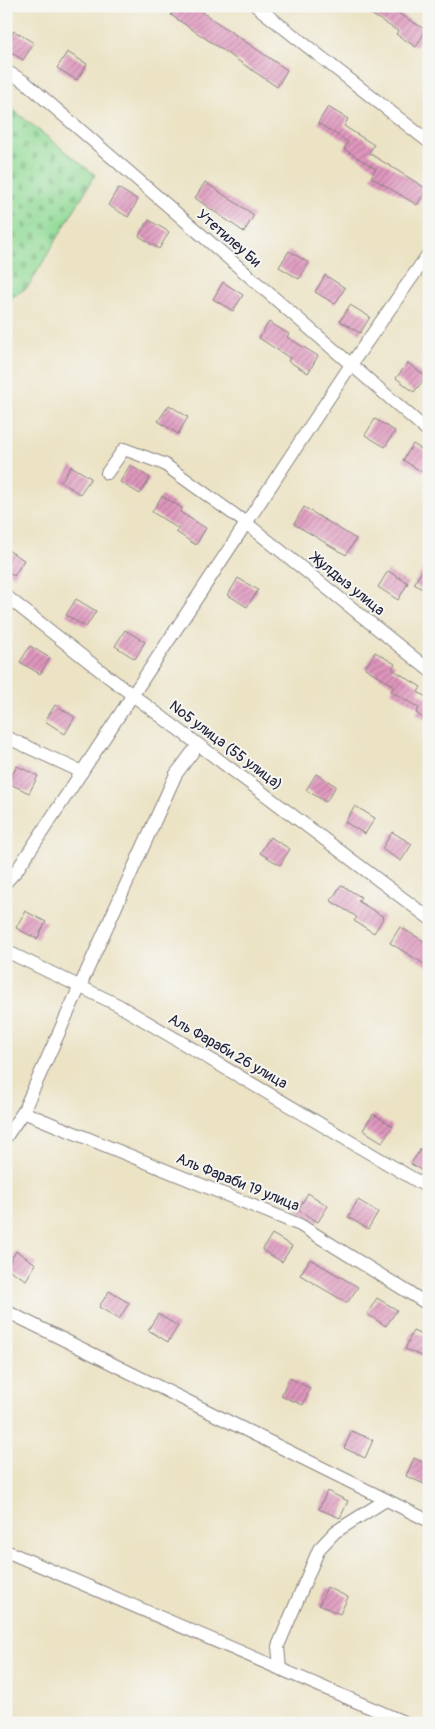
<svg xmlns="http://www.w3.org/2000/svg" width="435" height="1729" viewBox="0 0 435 1729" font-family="Pangolin,sans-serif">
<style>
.cemetery{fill:url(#cemetery-stones);stroke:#597e68}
.building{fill:url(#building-hatch)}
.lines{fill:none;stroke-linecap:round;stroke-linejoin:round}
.minor-casing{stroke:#878280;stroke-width:14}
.minor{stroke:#fff;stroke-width:12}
.labels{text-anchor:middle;stroke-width:4;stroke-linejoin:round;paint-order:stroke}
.street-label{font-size:15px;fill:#22223b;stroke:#f6f6f2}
</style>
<defs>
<pattern id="cemetery-stones" width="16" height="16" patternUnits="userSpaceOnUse" patternTransform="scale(1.25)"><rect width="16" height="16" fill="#90da95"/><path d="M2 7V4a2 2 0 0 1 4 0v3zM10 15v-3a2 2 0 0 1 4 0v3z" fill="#7cbb81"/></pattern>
<pattern id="building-hatch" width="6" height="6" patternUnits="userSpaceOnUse" patternTransform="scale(1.25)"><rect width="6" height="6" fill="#df96bd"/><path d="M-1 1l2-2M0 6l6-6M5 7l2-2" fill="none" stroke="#b47a9b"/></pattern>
</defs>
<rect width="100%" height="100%" fill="#f6f6f2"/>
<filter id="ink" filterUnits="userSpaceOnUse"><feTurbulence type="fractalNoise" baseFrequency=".02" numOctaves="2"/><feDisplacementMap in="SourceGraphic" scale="10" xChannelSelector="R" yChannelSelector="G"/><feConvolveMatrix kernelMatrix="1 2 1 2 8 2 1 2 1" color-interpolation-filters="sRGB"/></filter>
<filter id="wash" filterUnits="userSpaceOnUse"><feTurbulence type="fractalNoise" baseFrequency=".0096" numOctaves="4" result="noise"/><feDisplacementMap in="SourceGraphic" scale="20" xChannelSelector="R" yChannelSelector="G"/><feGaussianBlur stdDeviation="1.12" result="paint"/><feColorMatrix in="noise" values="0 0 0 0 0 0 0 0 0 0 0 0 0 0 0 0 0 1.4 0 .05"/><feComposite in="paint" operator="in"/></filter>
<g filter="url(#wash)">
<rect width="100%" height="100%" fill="#ece3c5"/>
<path class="cemetery" d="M6,104l89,71 -67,112 -22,14z"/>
<g id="blocks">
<g class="building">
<path d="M177,6h16l94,64 -10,17 -106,-72z"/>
<path d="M358,6h38l-3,4 33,20 -10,17 -20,-13 2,-3z"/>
<path d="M14,31l20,12 -11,17 -17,-11v-6z"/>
<path d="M67,52l20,12 -10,16 -20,-12z"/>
<path d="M328,107l20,12 -4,7 30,19 -5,8 58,36 -10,16 -46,-28 5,-8 -32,-20 4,-7 -30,-19z"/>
<path d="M205,182l49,33 -10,17 -49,-34z"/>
<path d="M118,188l20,12 -10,17 -20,-12z"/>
<path d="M149,220l20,12 -10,17 -20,-13z"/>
<path d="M289,251l20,12 -10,16 -20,-12z"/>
<path d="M325,275l20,13 -10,16 -20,-12z"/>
<path d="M223,282l20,13 -10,16 -20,-12z"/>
<path d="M350,305l20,12 -10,16 -20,-12z"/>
<path d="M269,322l20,12 -2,3 31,19 -10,17 -20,-12 2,-3 -31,-20z"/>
<path d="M408,363l18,14 -12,15 -18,-14z"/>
<path d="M169,405l19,12 -10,17 -20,-13z"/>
<path d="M375,419l20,12 -10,16 -20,-12z"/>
<path d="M413,444l16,10v8l-7,10 -19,-12z"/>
<path d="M130,465l20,13 -10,16 -20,-12z"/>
<path d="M71,466l20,12 -11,16 -19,-12z"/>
<path d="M162,496l20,12 -2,4 26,16 -10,17 -20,-13 3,-3 -27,-17z"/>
<path d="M304,507l52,32 -10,16 -52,-31z"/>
<path d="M6,549l18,11 -10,16 -8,-5z"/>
<path d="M429,560v33l-15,-9z"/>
<path d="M388,571l20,12 -10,17 -20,-13z"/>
<path d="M238,578l20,12 -11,17 -19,-12z"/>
<path d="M76,599l20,12 -10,16 -20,-12z"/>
<path d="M125,630l20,12 -10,17 -20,-13z"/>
<path d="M30,646l20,12 -10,16 -20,-12z"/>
<path d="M375,652l20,12 -3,5 29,18 -3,5 8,5 3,-5v30l-13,-9 3,-5 -28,-17 3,-5 -29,-18z"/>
<path d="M55,705l20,12 -10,17 -20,-13z"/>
<path d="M17,766l21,10 -9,17 -21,-10z"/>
<path d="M316,774l20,12 -10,16 -20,-12z"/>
<path d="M355,806l20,12 -10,16 -20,-12z"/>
<path d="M392,832l20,12 -11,17 -19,-12z"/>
<path d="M270,837l20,12 -10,16 -20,-12z"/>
<path d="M341,885l20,12 -3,4 26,16 -10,16 -20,-12 3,-4 -26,-16z"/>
<path d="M25,911l21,11 -9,17 -21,-11z"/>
<path d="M400,927l29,17v23l-39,-24z"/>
<path d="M373,1114l20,12 -11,16 -19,-12z"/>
<path d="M421,1148l8,4v23l-18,-11z"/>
<path d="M308,1193l20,13 -10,16 -20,-12z"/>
<path d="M358,1200l20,12 -10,17 -20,-12z"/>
<path d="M272,1234l20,12 -10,16 -20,-12z"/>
<path d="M16,1251l20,13 -10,16 -20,-12z"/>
<path d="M310,1259l48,28 -11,16 -47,-28z"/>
<path d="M109,1291l20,12 -10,16 -20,-12z"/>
<path d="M377,1298l20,12 -11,16 -19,-12z"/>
<path d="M158,1314l20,12 -10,16 -20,-12z"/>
<path d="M413,1331l16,7v14l-3,6 -21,-9z"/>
<path d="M289,1378l21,10 -7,17 -22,-9z"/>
<path d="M352,1431l21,9 -8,18 -21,-10z"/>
<path d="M414,1458l15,7v21l-23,-10z"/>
<path d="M327,1491l21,10 -8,17 -21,-9z"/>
<path d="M327,1587l21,10 -8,17 -21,-9z"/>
</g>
</g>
</g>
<g filter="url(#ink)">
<use href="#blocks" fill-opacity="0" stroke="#878280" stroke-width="1"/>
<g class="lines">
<defs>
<g id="minor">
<path d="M256,6l173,136"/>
<path d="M6,71l19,11 404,350"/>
<path d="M107,473l17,-24 40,15 82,59 183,147"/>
<path d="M6,596l100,79 323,243"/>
<path d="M6,737l76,35"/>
<path d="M198,745l-22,29 -153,338 277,113 129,80"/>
<path d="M6,882l11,-12 333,-504 79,-113"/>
<path d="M6,951l112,54 311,183"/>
<path d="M6,1137l17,-25"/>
<path d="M6,1311l423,210"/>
<path d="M6,1551l400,172"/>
<path d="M280,1669l-2,-23 41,-97 16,-17 51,-32"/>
<path d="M426,1723l3,-6"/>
</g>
</defs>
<use href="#minor" class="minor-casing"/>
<use href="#minor" class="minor"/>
</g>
</g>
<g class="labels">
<g class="street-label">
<text transform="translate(229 238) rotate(41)" y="5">Утетилеу Би</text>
<text transform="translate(348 584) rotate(39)" y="5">Жулдыз улица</text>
<text transform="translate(226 745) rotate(37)" y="5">№5 улица (55 улица)</text>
<text transform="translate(228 1051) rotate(30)" y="5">Аль Фараби 26 улица</text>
<text transform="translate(238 1182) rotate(22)" y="5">Аль Фараби 19 улица</text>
</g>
</g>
<rect width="435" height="1729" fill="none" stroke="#f6f6f2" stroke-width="25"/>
</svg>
